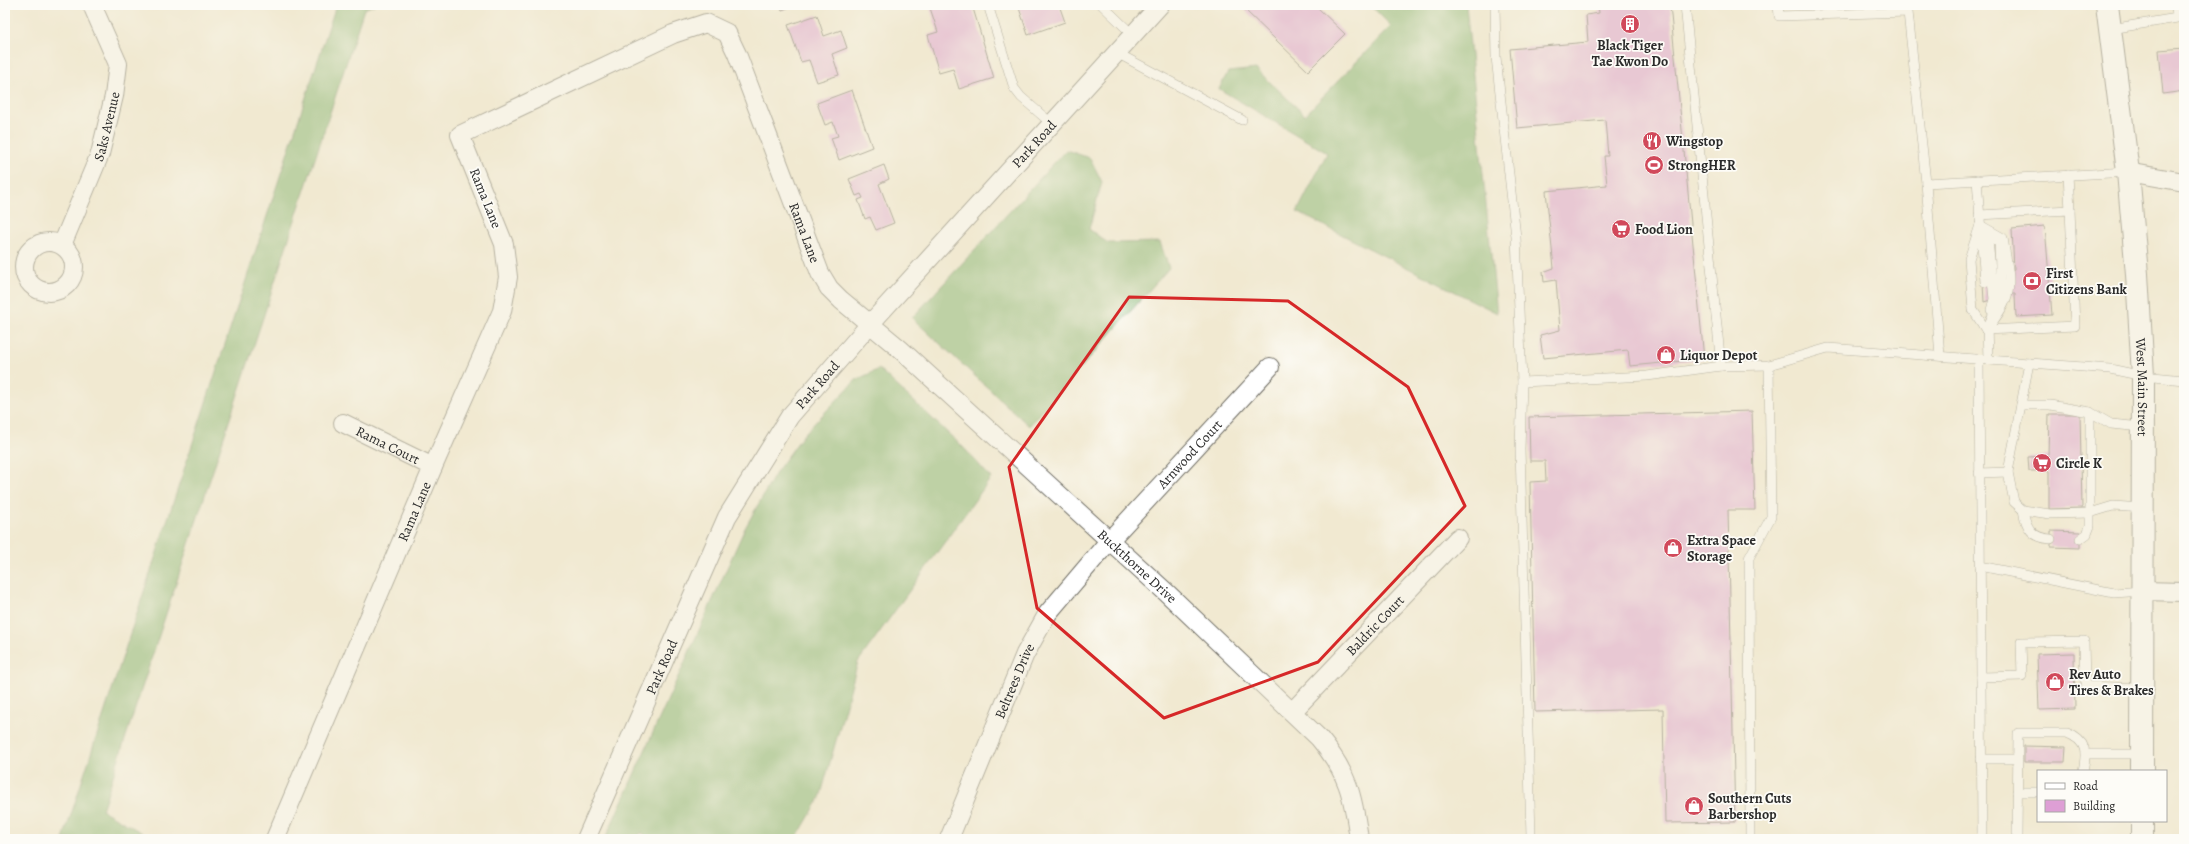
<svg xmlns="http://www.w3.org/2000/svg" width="2189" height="844" viewBox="0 0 2189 844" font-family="Alegreya,serif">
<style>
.forest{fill:#82b46f;stroke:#56704d}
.building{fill:#de9fd5}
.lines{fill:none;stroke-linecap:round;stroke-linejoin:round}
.lane-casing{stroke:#706e65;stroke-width:10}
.street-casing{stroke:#706e65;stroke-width:20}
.primary-casing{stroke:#706e65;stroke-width:24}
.lane{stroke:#fff;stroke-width:9}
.street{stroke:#fff;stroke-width:18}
.primary{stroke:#fff;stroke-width:22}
.marked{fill:none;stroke:#d62828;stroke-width:3;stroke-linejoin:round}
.labels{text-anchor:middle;stroke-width:3.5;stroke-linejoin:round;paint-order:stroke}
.poi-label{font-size:14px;font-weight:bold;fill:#2b2b2b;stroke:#fdfcf7;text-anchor:start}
.street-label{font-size:14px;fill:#2b2b2b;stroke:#fdfcf7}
</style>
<rect width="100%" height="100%" fill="#fdfcf7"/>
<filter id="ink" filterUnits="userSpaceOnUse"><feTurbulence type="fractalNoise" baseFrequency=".025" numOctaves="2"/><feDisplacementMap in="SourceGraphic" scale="8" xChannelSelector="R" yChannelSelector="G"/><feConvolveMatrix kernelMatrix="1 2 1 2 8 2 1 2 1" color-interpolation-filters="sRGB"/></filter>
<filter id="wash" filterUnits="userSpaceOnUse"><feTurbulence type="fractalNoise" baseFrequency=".012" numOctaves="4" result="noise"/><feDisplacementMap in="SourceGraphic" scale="16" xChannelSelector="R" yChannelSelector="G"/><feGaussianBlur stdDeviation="0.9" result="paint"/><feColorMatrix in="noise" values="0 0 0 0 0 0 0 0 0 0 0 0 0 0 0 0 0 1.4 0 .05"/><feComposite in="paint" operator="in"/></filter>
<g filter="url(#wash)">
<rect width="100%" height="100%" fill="#f1e9d1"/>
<g class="forest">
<path d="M336,5h38l-10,4 -262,801 51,29h-90z"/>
<path d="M1370,5h96l31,308 -200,-101 30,-59 -108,-64 9,-17 28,-3 49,46 86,-89z"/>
<path d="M1066,150l24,8 12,24 -13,47 19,14 52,-1 9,26 -140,158 -117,-108z"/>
<path d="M879,369l85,79 27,30 -133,184 -38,136 -24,41h-149l-5,-7 -7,7h-30l140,-311 32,-57 27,-37 52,-54z"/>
</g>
<g id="blocks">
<g class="building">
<path d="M780,5h16l-14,5z"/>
<path d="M929,5h43l22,73 -35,11 -6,-20 -14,4 -11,-38 10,-3z"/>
<path d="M1018,5h41l6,17 -37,13z"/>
<path d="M1248,5h67l30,29 -37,37 -64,-62z"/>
<path d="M1598,5h72l34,354 -74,7 -2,-16 -85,8 -3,-23 20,-5 -4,-50 -12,2 -1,-10 11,-4 -8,-77 61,-6 -3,-29h4l-3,-36 -88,8 -7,-79 78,-7 -2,-27 13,-2z"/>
<path d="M817,15l7,21 17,-6 6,18 -15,6 7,21 -22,7 -8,-22 -8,2 -13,-37z"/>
<path d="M2184,48v43l-21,3 -4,-44z"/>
<path d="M852,90l20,57 -33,13 -8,-22 7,-2 -5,-14 -8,3 -8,-22z"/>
<path d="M884,165l5,14 -10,5 15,39 -18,7 -6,-13 -5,2 -7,-19 5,-2 -2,-4 -5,2 -7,-17z"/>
<path d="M2045,226l7,89 -36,2 -1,-23h-5l-26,8 -1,-19 31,-14 -2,-40z"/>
<path d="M1752,411l3,99h-27l7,312 -70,1 -2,-114 -128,3 -5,-230 16,-1 -1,-20h-15l-1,-44z"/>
<path d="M2049,414h31l2,94 -33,1v-38h-20l-1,-14 20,-1z"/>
<path d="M2051,531l29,1v16l-29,-1z"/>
<path d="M2074,653l1,56 -36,1 -2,-56z"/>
<path d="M2024,746l42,1 -1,15h-41z"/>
</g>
</g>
</g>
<g filter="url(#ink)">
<use href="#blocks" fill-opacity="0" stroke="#706e65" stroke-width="1"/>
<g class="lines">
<defs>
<g id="lane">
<path d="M988,5l26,83 7,9 31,27"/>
<path d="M1102,5l31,30"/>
<path d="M1495,5l1,52 20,180 6,145 -2,67 11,387 3,3"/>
<path d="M1685,5l36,361"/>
<path d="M1778,5l1,11 129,-4 18,171 202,-11"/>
<path d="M2111,29l66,-11 -1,-13"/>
<path d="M1117,53l125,67"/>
<path d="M2068,175l2,35"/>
<path d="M1977,180l8,102"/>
<path d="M1926,183l14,173"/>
<path d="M1979,215l91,-5 5,116 -89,4"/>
<path d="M1980,225l23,13c7,45 14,56 -17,92"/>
<path d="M1980,225l-11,34 4,51 13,20"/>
<path d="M1980,225l8,15 6,59 -3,11"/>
<path d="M1990,322l11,-27 -2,-52 -5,-4"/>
<path d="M1987,325l1,35"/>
<path d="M1979,359l3,480"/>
<path d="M2029,363l-21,109 6,30 9,8 27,4 40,-1 23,-7 29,2"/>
<path d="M1522,382l125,-6 74,-10 48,-1 59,-17 282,21 33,7 41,4"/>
<path d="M2021,405h29l40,7 21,12 31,3"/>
<path d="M1979,473l29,-1"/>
<path d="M2023,510c3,18 9,28 28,29"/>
<path d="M2080,539l7,-5 3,-8v-114"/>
<path d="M1980,566l134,27 29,-2"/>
<path d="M1981,677l41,-1 -1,-34 63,-1 1,45 58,2"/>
<path d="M2086,754h56"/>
<path d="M1981,759h36"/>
<path d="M2017,792h21"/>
<path d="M1750,839l-1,-281 22,-41 -2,-152"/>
<path d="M2017,839l1,-106h49c20,8 20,19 16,38"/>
</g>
<g id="street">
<path d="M2128,172l56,10"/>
<circle cx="49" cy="267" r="25"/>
<path id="s1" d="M62,245l38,-91 14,-58 4,-32 -26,-59"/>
<path id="s2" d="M343,423l90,44"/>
<path d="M2143,591l41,1"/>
<path id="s3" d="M1292,712l166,-174"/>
<path id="s4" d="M275,839l158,-372 69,-156 6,-34 -4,-33 -44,-109 213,-101 33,-11 21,10 10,21 83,219 9,15 12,12 59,49 268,245 151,144c29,35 34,57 40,101"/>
<path id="s5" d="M586,839l141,-322 63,-101 80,-92 290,-319"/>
<path id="s6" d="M949,839l76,-185 23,-41 61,-72 161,-174"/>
</g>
<g id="primary">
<path id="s7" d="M2107,5l21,167 9,102 6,102 -1,395"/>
<path d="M2142,839v-18"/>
</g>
</defs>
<use href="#lane" class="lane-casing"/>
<use href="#street" class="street-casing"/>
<use href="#primary" class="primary-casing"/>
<use href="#lane" class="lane"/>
<use href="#street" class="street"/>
<use href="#primary" class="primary"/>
</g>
</g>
<path d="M0 0H2189V844H0ZM1129,297l159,4 120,86 57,119 -147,156 -154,56 -127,-110 -28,-141z" fill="#f1e9d1" fill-opacity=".55" fill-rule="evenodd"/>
<path class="marked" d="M1129,297l159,4 120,86 57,119 -147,156 -154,56 -127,-110 -28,-141z"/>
<defs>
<symbol id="building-disc" viewBox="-11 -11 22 22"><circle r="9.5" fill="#d1495b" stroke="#fdfcf7"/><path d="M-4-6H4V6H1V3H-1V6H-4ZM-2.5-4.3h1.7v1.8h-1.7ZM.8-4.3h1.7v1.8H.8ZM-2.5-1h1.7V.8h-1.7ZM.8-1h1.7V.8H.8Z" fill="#fff"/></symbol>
<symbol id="restaurant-disc" viewBox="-11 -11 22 22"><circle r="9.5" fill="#d1495b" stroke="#fdfcf7"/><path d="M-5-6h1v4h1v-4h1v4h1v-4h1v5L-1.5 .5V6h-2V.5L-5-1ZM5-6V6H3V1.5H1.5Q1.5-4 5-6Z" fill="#fff"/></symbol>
<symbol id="stadium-disc" viewBox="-11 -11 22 22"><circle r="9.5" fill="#d1495b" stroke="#fdfcf7"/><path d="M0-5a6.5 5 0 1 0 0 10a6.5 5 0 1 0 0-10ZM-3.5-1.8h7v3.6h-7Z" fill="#fff"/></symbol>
<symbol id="supermarket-disc" viewBox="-11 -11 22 22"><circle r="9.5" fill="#d1495b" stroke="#fdfcf7"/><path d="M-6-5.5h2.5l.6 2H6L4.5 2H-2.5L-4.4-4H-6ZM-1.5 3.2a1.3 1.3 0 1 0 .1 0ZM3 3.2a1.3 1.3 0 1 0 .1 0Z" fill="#fff"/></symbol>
<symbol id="bank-disc" viewBox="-11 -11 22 22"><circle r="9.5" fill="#d1495b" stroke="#fdfcf7"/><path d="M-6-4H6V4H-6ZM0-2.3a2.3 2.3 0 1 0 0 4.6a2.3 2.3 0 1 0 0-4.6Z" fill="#fff"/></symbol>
<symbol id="shop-disc" viewBox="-11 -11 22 22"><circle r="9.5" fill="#d1495b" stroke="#fdfcf7"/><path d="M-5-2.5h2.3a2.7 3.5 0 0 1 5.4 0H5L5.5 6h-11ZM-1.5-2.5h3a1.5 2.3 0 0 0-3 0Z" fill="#fff"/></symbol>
</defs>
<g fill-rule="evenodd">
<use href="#building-disc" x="1619" y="13" width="22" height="22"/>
<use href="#restaurant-disc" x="1641" y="130" width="22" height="22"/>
<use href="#stadium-disc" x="1643" y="154" width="22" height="22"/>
<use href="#supermarket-disc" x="1610" y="218" width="22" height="22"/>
<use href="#bank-disc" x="2021" y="270" width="22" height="22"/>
<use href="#shop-disc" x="1655" y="344" width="22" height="22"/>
<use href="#supermarket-disc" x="2031" y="452" width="22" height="22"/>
<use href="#shop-disc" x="1662" y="537" width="22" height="22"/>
<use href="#shop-disc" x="2044" y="671" width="22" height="22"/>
<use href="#shop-disc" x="1683" y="795" width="22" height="22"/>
</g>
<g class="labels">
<g class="poi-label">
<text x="1630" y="50" text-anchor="middle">Black Tiger<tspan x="1630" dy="16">Tae Kwon Do</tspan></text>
<text x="1666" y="146">Wingstop</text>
<text x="1668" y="170">StrongHER</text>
<text x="1635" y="234">Food Lion</text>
<text x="2046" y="278">First<tspan x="2046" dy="16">Citizens Bank</tspan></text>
<text x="1680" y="360">Liquor Depot</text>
<text x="2056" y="468">Circle K</text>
<text x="1687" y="545">Extra Space<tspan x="1687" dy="16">Storage</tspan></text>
<text x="2069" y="679">Rev Auto<tspan x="2069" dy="16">Tires &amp; Brakes</tspan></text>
<text x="1708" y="803">Southern Cuts<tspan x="1708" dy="16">Barbershop</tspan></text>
</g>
<g class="street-label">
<text dy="5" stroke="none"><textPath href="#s1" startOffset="127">Saks Avenue</textPath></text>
<text dy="5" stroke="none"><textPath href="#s5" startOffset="836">Park Road</textPath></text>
<text transform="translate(486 198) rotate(68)" y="5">Rama Lane</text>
<text dy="5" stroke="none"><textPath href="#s4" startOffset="1268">Rama Lane</textPath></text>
<text dy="5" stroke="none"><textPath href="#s5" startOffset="512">Park Road</textPath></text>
<text dy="5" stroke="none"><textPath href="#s7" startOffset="384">West Main Street</textPath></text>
<text dy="5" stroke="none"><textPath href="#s2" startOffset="50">Rama Court</textPath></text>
<text dy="5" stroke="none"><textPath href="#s6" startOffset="460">Arnwood Court</textPath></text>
<text dy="5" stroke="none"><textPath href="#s4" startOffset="356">Rama Lane</textPath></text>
<text dy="5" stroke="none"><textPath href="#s4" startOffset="1744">Buckthorne Drive</textPath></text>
<text dy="5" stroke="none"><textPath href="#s3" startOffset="120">Baldric Court</textPath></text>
<text dy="5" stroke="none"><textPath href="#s5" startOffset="188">Park Road</textPath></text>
<text dy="5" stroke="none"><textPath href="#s6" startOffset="171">Beltrees Drive</textPath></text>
</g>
</g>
<rect width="2189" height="844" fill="none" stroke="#fdfcf7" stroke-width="20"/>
<rect x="2037" y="770" width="130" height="52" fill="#fdfcf7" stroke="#a9a8a5"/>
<rect x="2045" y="783" width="20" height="6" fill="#ffffff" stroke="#a9a8a5"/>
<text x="2073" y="790" font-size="12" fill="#2b2b2b">Road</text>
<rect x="2045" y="800" width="20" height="12" fill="#de9fd5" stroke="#a9a8a5"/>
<text x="2073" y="810" font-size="12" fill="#2b2b2b">Building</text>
</svg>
